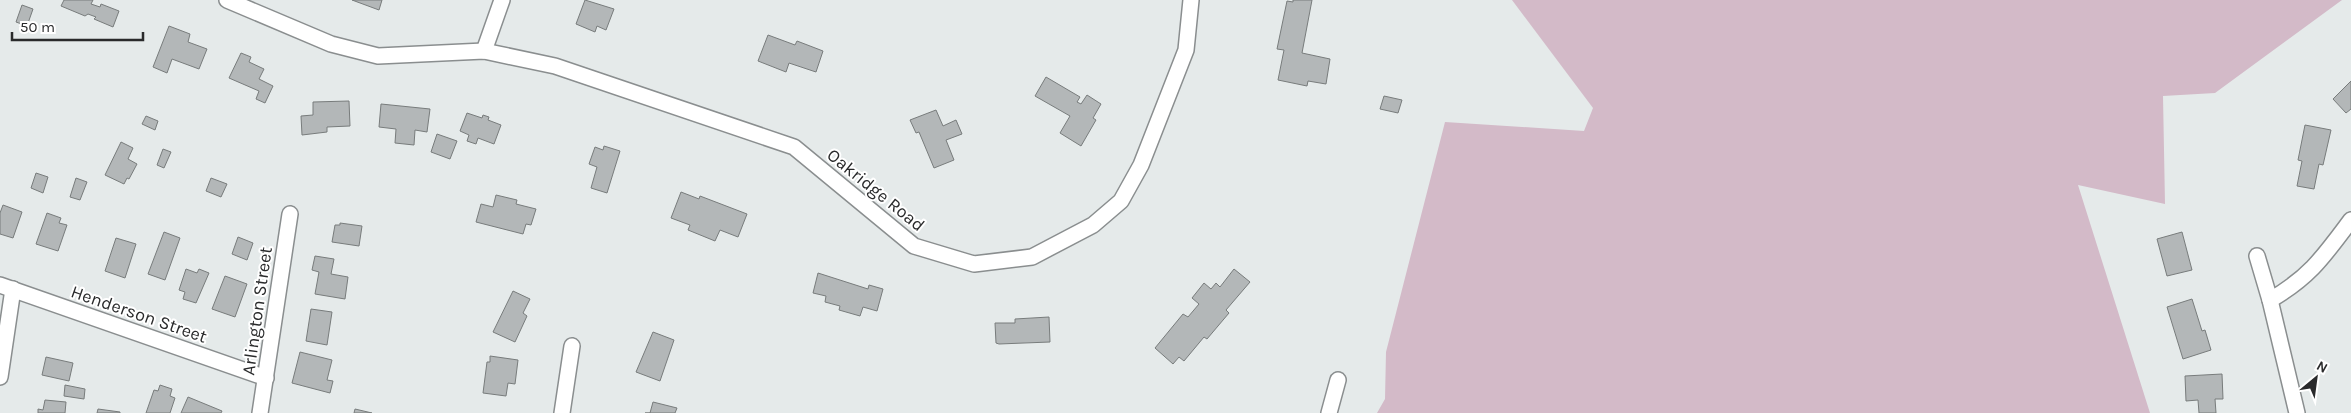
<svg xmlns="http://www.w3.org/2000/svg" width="2351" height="413" viewBox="0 0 2351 413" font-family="Karla,sans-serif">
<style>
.green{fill:#d3bac8}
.building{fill:#b3b7b8;stroke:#787c7c}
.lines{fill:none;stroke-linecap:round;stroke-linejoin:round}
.minor-casing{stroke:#8a8e8f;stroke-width:18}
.minor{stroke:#fff;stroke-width:15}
.labels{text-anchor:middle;stroke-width:4;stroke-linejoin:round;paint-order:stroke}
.street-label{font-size:18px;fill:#292a2b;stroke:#fff}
</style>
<rect width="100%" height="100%" fill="#e5eaea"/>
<path class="green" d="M1512,0h830l-127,93 -52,3 2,108 -87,-19 72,228h-773l8,-14 1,-47 59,-230 139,9 9,-23z"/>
<g class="building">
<path d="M64,0h29l-2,4 9,3 1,-3 18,7 -6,16 -19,-8 2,-2 -8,-3 -3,2 -24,-10z"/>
<path d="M352,0h30l-3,10z"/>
<path d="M585,0l29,9 -8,21 -9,-4 -2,6 -19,-8z"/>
<path d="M1293,0h19l-10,53 28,6 -4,25 -18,-3 -1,5 -29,-6 6,-30 -7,-1 10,-48 6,1z"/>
<path d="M22,5l11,4 -6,17 -11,-4z"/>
<path d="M169,26l21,8 -2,8 19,7 -8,20 -27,-10 -5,14 -14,-6z"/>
<path d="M768,35l27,10 2,-4 26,10 -7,21 -27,-9 -3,9 -28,-11z"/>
<path d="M241,53l10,4 -2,5 15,7 -5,10 14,7 -8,17 -9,-4 3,-8 -30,-13z"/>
<path d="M1046,77l34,20 -3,5 4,2 6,-9 14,9 -8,14 3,2 -15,26 -21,-13 10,-17 -35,-20z"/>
<path d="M2351,81v28l-5,4 -13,-14z"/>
<path d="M1384,96l18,4 -4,13 -18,-4z"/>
<path d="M349,101l1,25 -23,1v5l-25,3 -1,-19 12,-1v-13z"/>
<path d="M381,104l49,5 -3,23 -12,-2 -1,15 -19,-2 1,-14 -17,-2z"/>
<path d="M936,110l7,16 13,-6 6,14 -16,6 8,20 -20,8 -15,-36 -3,1 -6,-13z"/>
<path d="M467,113l15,5 1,-3 6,2 -1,3 13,5 -7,19 -16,-6 -2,6 -9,-3 2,-6 -9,-4z"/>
<path d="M146,116l12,5 -3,9 -13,-6z"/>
<path d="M2305,125l26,5 -8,35 -4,-1 -5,25 -17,-3 5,-25 -4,-1z"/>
<path d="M437,134l20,7 -7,18 -19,-7z"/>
<path d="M121,142l12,6 -5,11 9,5 -8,15 -2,-1 -3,6 -19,-9z"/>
<path d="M604,146l16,5 -13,42 -16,-5 6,-21 -8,-3 6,-17 8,3z"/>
<path d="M163,149l8,3 -7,16 -7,-3z"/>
<path d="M36,173l12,4 -5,16 -12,-5z"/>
<path d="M76,178l11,4 -7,18 -10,-3z"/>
<path d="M211,178l16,6 -6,13 -15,-6z"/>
<path d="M681,192l18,7 1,-3 47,18 -9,23 -18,-7 -5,11 -27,-11 2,-5 -19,-7z"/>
<path d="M496,195l21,5 -1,4 20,5 -5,16 -5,-1 -3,10 -47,-12 5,-18 12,3z"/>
<path d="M3,205l19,7 -9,26 -13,-4v-21z"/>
<path d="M47,213l14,5 -2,5 8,2 -9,26 -22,-7z"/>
<path d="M340,223l22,3 -3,20 -27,-4 3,-17h5z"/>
<path d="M164,232l16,6 -15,42 -17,-6z"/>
<path d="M2182,232l10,38 -25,6 -10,-37z"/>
<path d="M238,237l15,6 -6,17 -15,-6z"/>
<path d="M116,238l20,6 -11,34 -20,-7z"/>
<path d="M315,256l19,3 -3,15 17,3 -3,22 -30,-5 4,-22 -7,-2z"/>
<path d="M186,269l11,4 2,-4 10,4 -13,30 -13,-4 2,-7 -6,-2z"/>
<path d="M1234,269l16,13 -24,28 3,3 -22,26 -3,-2 -20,24 -5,-4 -6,7 -18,-16 28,-34 5,3 11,-13 -7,-6 12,-15 7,6 5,-6 4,4z"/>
<path d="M818,273l50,16 1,-4 14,4 -6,22 -14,-4 -3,9 -21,-6 1,-4 -15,-4 1,-6 -13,-3z"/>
<path d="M225,276l22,8 -12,33 -23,-8z"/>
<path d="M513,291l17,8 -7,14 4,3 -12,26 -22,-10z"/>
<path d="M2192,299l10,32 3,-1 6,20 -28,9 -16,-52z"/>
<path d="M311,309l21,3 -5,33 -21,-4z"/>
<path d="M1049,317l1,25 -51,2 -3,-1 -1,-20h20v-4z"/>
<path d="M653,332l21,8 -14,41 -24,-9z"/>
<path d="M300,352l32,8 -5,20 6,1 -3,12 -38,-10z"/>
<path d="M490,356l28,4 -3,24 -7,-1 -2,13 -23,-3 4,-31h3z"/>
<path d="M46,357l27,6 -4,18 -27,-6z"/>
<path d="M2222,374l1,25h-8l1,14h-17l-1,-13 -12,1 -1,-25z"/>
<path d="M65,385l20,4 -1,10 -20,-3z"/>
<path d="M160,385l12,4 -2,7 5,2 -5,15h-24l8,-23 4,1z"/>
<path d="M188,397l34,14 -1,2h-40z"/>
<path d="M45,400l21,2 -1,11h-27v-4l5,1z"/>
<path d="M653,402l24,6 -2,5h-30h5z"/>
<path d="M98,409l22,3v1h-23z"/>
<path d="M355,409l17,4h-18z"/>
</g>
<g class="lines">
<defs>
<g id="minor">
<path d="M227,0l104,44 47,12 106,-5 71,15 239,81 120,99 60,18 58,-7 61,-32 28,-24 20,-36 45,-115 5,-50"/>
<path d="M484,51l18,-51"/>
<path d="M2257,256l13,44 27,113"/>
<path d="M0,285l266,93"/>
<path d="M2270,300c40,-23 54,-44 81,-80"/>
<path d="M0,377l13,-88"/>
<path d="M260,413l30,-199"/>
<path d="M562,413l10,-67"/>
<path d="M1329,413l9,-33"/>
</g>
</defs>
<use href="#minor" class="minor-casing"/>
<use href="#minor" class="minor"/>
</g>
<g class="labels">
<g class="street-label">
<text transform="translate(876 190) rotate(39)" y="6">Oakridge Road</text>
<text transform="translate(257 311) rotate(-82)" y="6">Arlington Street</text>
<text transform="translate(139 314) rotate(19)" y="6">Henderson Street</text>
</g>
</g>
<g transform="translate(2316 378) rotate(29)" stroke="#ffffff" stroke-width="4" paint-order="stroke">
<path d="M0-4L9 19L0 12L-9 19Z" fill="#292a2b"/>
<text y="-8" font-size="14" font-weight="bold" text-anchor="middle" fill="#292a2b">N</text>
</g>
<path d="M12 32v8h131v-8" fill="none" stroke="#292a2b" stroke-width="2.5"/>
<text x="20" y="32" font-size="15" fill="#292a2b" stroke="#ffffff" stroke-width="4" paint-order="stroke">50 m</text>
</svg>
